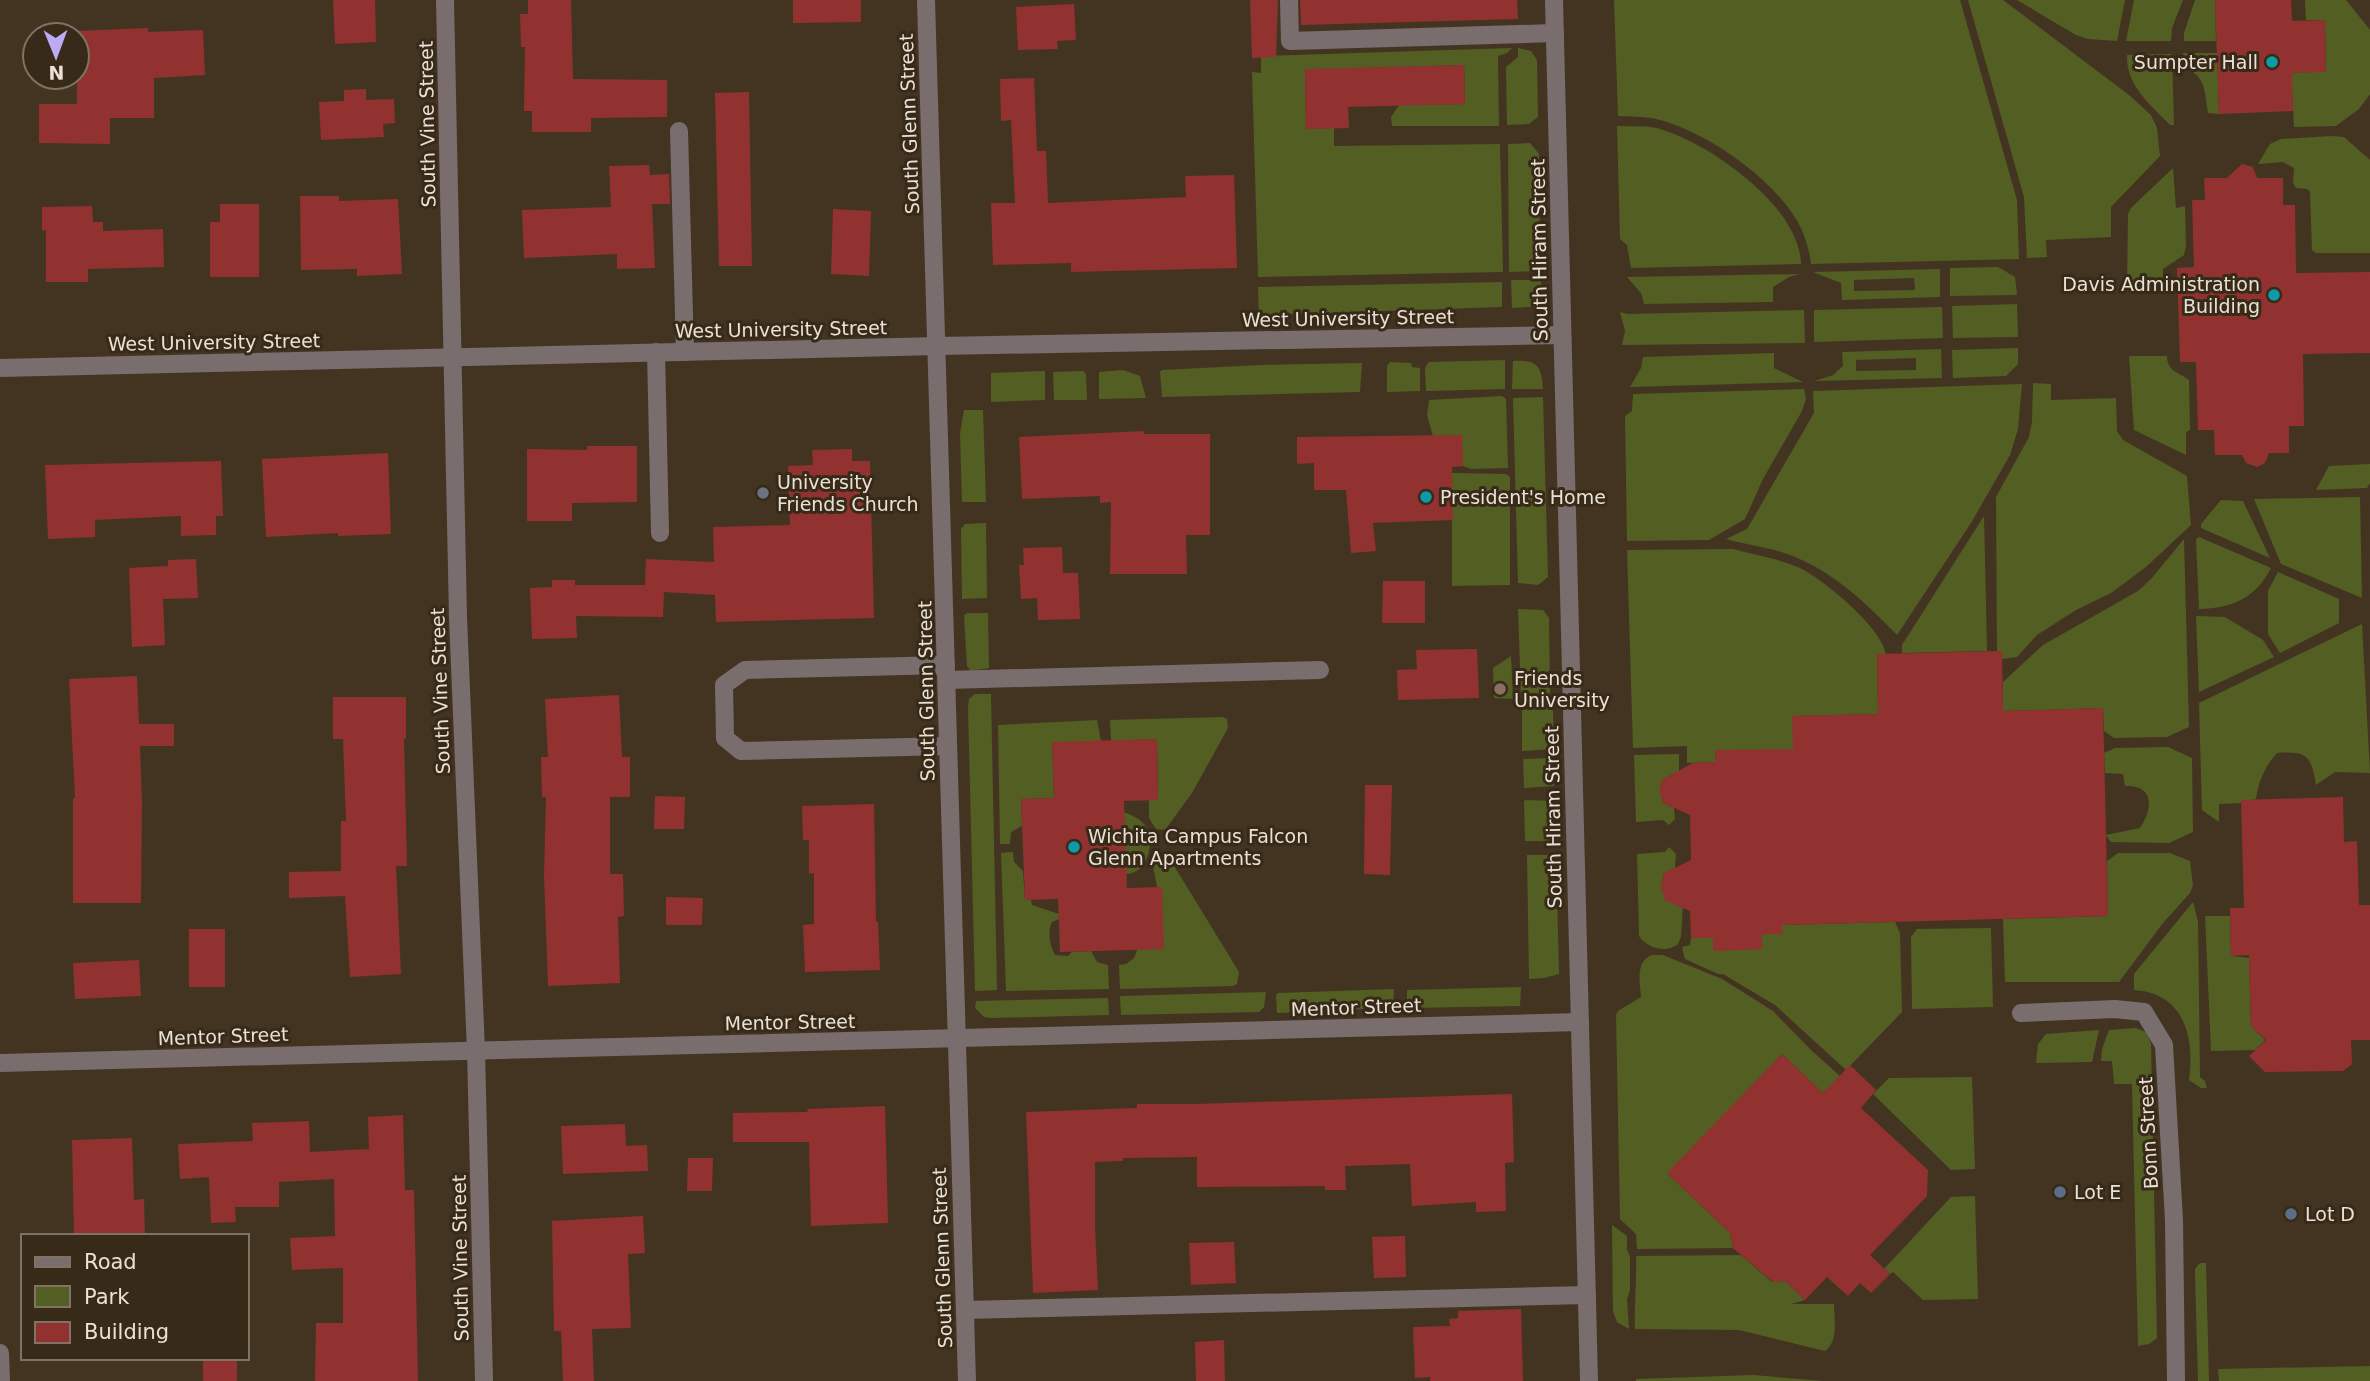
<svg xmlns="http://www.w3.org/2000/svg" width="2370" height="1381" viewBox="0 0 2370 1381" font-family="'DejaVu Sans',sans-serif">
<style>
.green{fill:#535e23;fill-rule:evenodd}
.building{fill:#913230}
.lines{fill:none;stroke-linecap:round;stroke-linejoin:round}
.minor{stroke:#7a6d6e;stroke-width:18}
.culture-dot{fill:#0f9aa8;stroke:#382a18;stroke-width:2.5}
.worship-dot{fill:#6b7280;stroke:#382a18;stroke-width:2.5}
.education-dot{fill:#8d6e63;stroke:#382a18;stroke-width:2.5}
.service-dot{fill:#5c6f8a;stroke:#382a18;stroke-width:2.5}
.labels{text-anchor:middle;stroke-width:6;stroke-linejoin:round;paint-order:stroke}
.poi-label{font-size:19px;fill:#eae1d5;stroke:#382a18;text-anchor:start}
.street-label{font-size:19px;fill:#eae1d5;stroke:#382a18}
</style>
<rect width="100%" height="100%" fill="#433422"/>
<g class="green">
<path d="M1614,0h346l57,200 2,59 -208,5c-2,-17 -8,-36 -19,-51 -27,-40 -89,-83 -136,-94 -12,-3 -26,-2 -38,-3z"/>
<path d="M1968,0h35l126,95 22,20 6,13 3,28 -49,51v30l-65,3 1,17 -20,1 -3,-61z"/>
<path d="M2017,0h108l-8,41 -29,-2 -12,-4z"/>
<path d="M2134,0h49l-11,28 -1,13h-45z"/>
<path d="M2195,0h20l1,41h-32v-8z"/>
<path d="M2305,0h41l24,30v64l-11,15 -23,17 -42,1 -3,-54 35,-2 -1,-51h-19z"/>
<path d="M1512,48l-5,5 -9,3 1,70h-107l-1,-9 8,-12 66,-1 -1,-39 -159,5 1,59 28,-1v18l166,-2 3,128 -245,5 -6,-205 9,1v-17z"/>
<path d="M1518,48l13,3 6,9 1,57 -9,7 -22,1 -1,-58 12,-10z"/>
<path d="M2183,53h34l2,61 -11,-1c-4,-23 -1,-34 -24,-47z"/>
<path d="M2172,54l2,71h-4c-20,-21 -44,-39 -43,-70z"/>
<path d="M1617,126c14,1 30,-1 43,3 51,15 140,78 141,135l-170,4 -4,-23 -7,-6z"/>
<path d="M2331,136l13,1 26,23v93h-54l-4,-3 -2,-58 -3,-3 -11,-1 -3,-5 1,-15 -11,-6 -25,2 12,-20 11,-5z"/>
<path d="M1530,143l9,11 1,117 -31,1 -1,-128z"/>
<path d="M2173,168l3,40 9,-2 1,40 -2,9 -21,14v20l-36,1 1,-76 3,-6z"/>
<path d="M1998,267l17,10 2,18 -67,1v-28z"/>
<path d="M1940,269v28l-98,3 -1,-17 -28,-11zM1914,278l1,12 -61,1v-11z"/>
<path d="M1800,274l-11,3 -16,10v15l-129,2 -3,-11 -14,-16z"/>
<path d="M1511,280h30l1,13 -12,14 -18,1z"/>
<path d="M1502,282v25l-243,8 -1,-28z"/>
<path d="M2017,304l1,33 -65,1 -1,-32z"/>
<path d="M1942,307l1,31 -129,4v-32z"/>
<path d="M1804,310l1,33 -183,2 3,-14 -5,-19 8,2z"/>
<path d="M2018,348v16l-12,12 -53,2 -1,-28z"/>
<path d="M1941,349l1,29 -127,3 18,-6 10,-9 -1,-14zM1916,358v12l-60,1v-11z"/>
<path d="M1774,353v15l29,14 -173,5 11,-19 2,-11z"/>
<path d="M2129,356h38c0,15 11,16 22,24l1,50 -4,2v23l-52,-25z"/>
<path d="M1505,360v29l-79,2 -1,-23 4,-6z"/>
<path d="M1513,361c24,-1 28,3 30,28h-31z"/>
<path d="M1390,362l21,1 1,4 8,1v23l-33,1v-26z"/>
<path d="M1362,363l-2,29 -198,5 -2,-25 2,-2 98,-5z"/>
<path d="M1123,370l17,6 6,22 -47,1v-27z"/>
<path d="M1045,371v29l-54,2v-29z"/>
<path d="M1083,371l3,3 1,26h-33l-1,-28z"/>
<path d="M2033,383l18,1v16l65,-2 1,33 6,9 64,36 4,49 -45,42 -35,26 -35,17 -39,25 -20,22 -15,2v-8h-5l-1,-154 33,-60 3,-15z"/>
<path d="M2022,384l-4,45 -8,26 -39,68 -74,112c-29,-30 -62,-62 -102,-78 -21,-9 -47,-12 -69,-18l21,-10 67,-116 -1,-22z"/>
<path d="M1804,389l2,10 -4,12 -39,68 -18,40 -36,21 -82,1 -2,-125 7,-5 1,-17z"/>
<path d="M1502,396l4,3 2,69 -37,1 -8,-3 -30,-30 -6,-21 2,-15z"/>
<path d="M1543,397l5,180 -10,8 -20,-2 -5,-185z"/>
<path d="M964,410h19l3,92h-24l-2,-69z"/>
<path d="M2370,464v19l-3,5 -51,2 13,-24z"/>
<path d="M1452,473l54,1 4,3v108l-58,1z"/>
<path d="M2360,497l2,101 -81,-34 -27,-65z"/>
<path d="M2221,500l22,1 27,57 -69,-30v-4z"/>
<path d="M1984,516l3,135 -85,2v-8z"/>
<path d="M986,523l1,75 -25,1 -1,-70 4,-5z"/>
<path d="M2199,537l72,31c-16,31 -39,40 -72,41l-3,-70z"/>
<path d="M2184,539l5,188 -22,10 -53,1 -10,-7 -1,-23 -100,3v-29l40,-37 95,-54 13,-12z"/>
<path d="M1733,549c22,6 48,10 69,20 24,13 79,58 84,85h-9l1,60 -85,2v42l-78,-7 1,11 -29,1v-17l-54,2 -6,-198z"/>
<path d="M2278,572l61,27v24l-59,30 -12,-19v-43z"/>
<path d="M1518,609l25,1 6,8 1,80h-29z"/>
<path d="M967,613h21l1,55 -18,3 -4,-5 -3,-51z"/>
<path d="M2196,616l29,1 38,23 11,17 -75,35z"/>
<path d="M2362,624l8,149 -35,-1 -19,13c-5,-30 -9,-34 -39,-32 -13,15 -18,27 -21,46l-14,4 -23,1v18l-17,-12 -3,-107z"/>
<path d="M1511,656l2,43 -19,-1 -1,-30z"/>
<path d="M975,694h16l6,296 -22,1 -7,-284 1,-8z"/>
<path d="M1550,708l3,2 1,39 -32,2v-41z"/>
<path d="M1222,717l5,2 1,9 -36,65 -27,37 -9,-1 -7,-11v-18h9l-1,-61 -46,2 -1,-21z"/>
<path d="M1097,720l4,21 -49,2 2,55 -33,1 1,27 -11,6 -1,12h-10l-2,-119z"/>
<path d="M2168,747l24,11 1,74 -24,11 -58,-1 -5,-7 34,-7c13,-19 15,-43 -15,-42l-2,-12 -18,-1 -1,-20 11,-5z"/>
<path d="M1679,754v19l-6,1 -11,6 -2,10 3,13 11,5 1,11 -6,6 -6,-5 -27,2 -2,-67z"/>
<path d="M1547,758l7,2v26l-30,2 -1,-29z"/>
<path d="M1527,800l27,1 2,40h-31l-1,-40z"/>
<path d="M1124,812c7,3 15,6 20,12 12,16 5,50 -18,50z"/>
<path d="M1669,847l7,7 -1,14 -11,5 -3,13 5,14 17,4 -2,33 -3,7c-12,10 -31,4 -39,-8l-2,-82 28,-2z"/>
<path d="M1013,852l1,10 9,9 2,29h6l1,5 27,9v5l-7,3c-5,10 -2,24 3,33l13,1 4,-4 19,-1 6,11 11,3 1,24 -103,2 -5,-138z"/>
<path d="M2118,853h52l20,8 3,24 -3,8 -27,30 -44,59h-114l-2,-63 105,-3 -1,-55z"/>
<path d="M1160,855l8,1 71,116 -2,12 -4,2 -113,3 -1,-24 7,-1 8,-6 28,-71h-5l-4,-21 1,-7z"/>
<path d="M1527,855h29l3,119 -15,4 -15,1z"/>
<path d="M2193,902l5,20 2,155 5,4 2,7h-6l-12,-8c6,-43 -5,-87 -55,-90v-16z"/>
<path d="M2205,916h25l1,40 18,2 2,68 14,14 -10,10 -44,1z"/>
<path d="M1895,922l5,11 2,79 -56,58 -71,-65 -52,-31h-5l-33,-15 -3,-12 8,-2 1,-7h22v12l48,-1 1,-15h20v-9z"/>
<path d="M1991,928l2,79 -81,2 -1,-72 6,-8z"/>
<path d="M1652,955h11l59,24 51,32 38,39 29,26 -17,17 -41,-39 -114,120 62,59 3,15 -96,1 -1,-15 -16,-15 -4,-204 2,-4 23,-14c-1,-14 -6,-36 11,-42z"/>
<path d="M1521,987l-1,19 -109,2 -4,-6v-12z"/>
<path d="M1394,989l-1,16 -7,3 -109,5 -1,-18 2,-2z"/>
<path d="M1266,992l-2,15 -5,5 -138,3 -1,-19z"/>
<path d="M1108,998l1,17 -117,3 -8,-1 -9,-9 1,-7z"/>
<path d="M2136,1028l10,4 5,11 6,295 -8,6 -11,2 -6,-262h-18l-2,-23h-11l1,-12 7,-19z"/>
<path d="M2099,1030l-7,32 -56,1 2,-19 8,-10z"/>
<path d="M1972,1077l3,92 -24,1 -78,-76 16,-16z"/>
<path d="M1975,1196l3,103 -55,1 -30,-28 -3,2 -6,-5 67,-72z"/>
<path d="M1612,1225l15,11v14l3,6v34l-3,9 2,30 -12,-7 -4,-11z"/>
<path d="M1741,1255l31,27 13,-1 20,19 -14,4h43c0,15 5,37 -9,47l-86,-21 -104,-1c-1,-25 2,-48 1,-73z"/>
<path d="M2200,1263h6l3,118h-11l-3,-106v-6z"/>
<path d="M2370,1366v15h-151l-1,-12z"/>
<path d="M1753,1375l70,6h-187v-2z"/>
</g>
<g class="building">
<path d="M333,0h42l1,42 -41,2z"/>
<path d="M528,0h43l2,79 94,1v37l-76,1v14h-59v-21h-8l1,-64h-4l-1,-33h8z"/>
<path d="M793,0h68v22l-68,1z"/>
<path d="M1250,0h28l-2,57 -24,1z"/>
<path d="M1300,0h217l1,19 -217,6z"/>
<path d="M2215,0h76l1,21 33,-1 1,52 -34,1 1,38 -74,3z"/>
<path d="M1074,4l2,36 -19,1 1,8 -40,1 -2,-43z"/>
<path d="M148,28v4l55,-2 2,45 -51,3v40h-44v26l-71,-1v-39h38v-73z"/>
<path d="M1464,65l1,39 -117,3 1,21 -43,1 -1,-60z"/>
<path d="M1034,78l3,73h9l2,52 138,-6 -1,-21 49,-1 3,93 -166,4v-9l-78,2 -2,-62h24l-4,-83 -10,1 -1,-42z"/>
<path d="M366,89v11l28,-1 1,24 -12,1 1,13 -63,3 -2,-38 25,-1v-11z"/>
<path d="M749,92l3,174h-33l-4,-173z"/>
<path d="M2242,164l11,3 4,11h26v27h12l1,68 74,-1v81l-67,1 1,72h-15v27h-20l-4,10 -8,4 -11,-4 -4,-8h-27l-1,-25h-16l-2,-68h-16l-3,-94 17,-1 -2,-67h13l-1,-22h23z"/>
<path d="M649,165l1,10 19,-1 1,30h-18l3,64 -38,1v-15l-93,4 -2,-48 89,-3 -2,-41z"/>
<path d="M300,196h39v5l59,-2 4,75 -45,2v-7l-56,1z"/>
<path d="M220,204h39v73h-49v-55h10z"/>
<path d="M92,206l1,16h10v9l60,-2 1,38 -76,2v13h-42v-52l-4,1v-24z"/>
<path d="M833,209l38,2 -2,65 -38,-2z"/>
<path d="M1144,431v3h66v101h-24l1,39h-77l1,-72 -11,1v-7l-78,3 -3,-62z"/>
<path d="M1462,435l1,31 -11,1 1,53 -80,3 3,28 -25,2 -5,-63h-32v-27l-17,1v-27z"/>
<path d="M587,446h50v56l-65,1v18h-45v-72l60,1z"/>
<path d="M852,449v12h18l4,157 -158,4 -1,-27 -51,-3 -1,25 -87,-1 1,22 -45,1 -2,-51 22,-1v-7h23v5h70l1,-26 68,3 -1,-35 77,-2 -2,-59 25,-1 -1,-15z"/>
<path d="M388,453l3,81 -53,2v-3l-72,4 -4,-78z"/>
<path d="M221,461l2,55h-7v19l-35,1v-20l-86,4v17l-47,2 -3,-74z"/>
<path d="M1062,547l1,26h15l2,46 -42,1 -1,-22 -16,1 -2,-34h5l-1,-17z"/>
<path d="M196,559l2,39 -35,1 2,46 -33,2 -3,-79 39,-2v-6z"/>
<path d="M1383,581h42v42h-43z"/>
<path d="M1477,649l2,49 -81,2 -1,-30 20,-1 -1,-19z"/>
<path d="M2002,651l1,60 100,-3 5,208 -326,9v9h-20v15l-49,2v-13h-22l-1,-27 -25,-11 -4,-14 3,-13 27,-13 -1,-45 -27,-12 -3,-13 2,-10 31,-17 23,-1 -1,-12 78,-1 -1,-33 86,-2 -1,-60z"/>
<path d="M137,676l2,48h35v22h-34l2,55 -1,102h-68v-105h2l-6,-119z"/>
<path d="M619,695l3,62h8v40h-20v77h13l1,42 -6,1 2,66 -72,3 -4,-111 2,-78h-4l-1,-40h7l-3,-58z"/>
<path d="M333,697h73v42h-2l3,127h-11l5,108 -51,3 -5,-81 -56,2v-26l52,-1v-50h5l-3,-82h-10z"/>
<path d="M1157,739l1,61 -34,1 3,87 35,-1 2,62 -104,3 -2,-53 -33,1 -4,-101 33,-1 -2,-56z"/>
<path d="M1365,785h27l-2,90 -26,-1z"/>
<path d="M655,796l30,1 -1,32h-30z"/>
<path d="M2343,797l1,45 13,-1 2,64h11v135h-19l1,24 -9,7 -78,1 -16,-16 17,-16 -15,-14 -2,-71 -18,1 -1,-48h14l-3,-108z"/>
<path d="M874,804l2,118h2l2,48 -75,2 -2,-47 11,-1v-51l-5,1v-34h-6l-1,-34z"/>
<path d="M666,897l37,1 -1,27h-36z"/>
<rect x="189" y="929" width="36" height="58"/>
<path d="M139,960l2,36 -66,3 -2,-36z"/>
<path d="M1782,1054l41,39 27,-28 26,25 -15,18 67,62 -1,26 -57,59 20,19 -19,19 -11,-10 -12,13 -21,-19 -22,23 -20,-19 -12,1 -40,-34 -3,-15 -63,-60z"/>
<path d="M1512,1094l2,68 -9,1 1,48 -30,1v-10l-64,4 -2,-42 -65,2 1,24h-21v-4l-128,1v-30l-74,1v3l-28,1v65l3,63 -65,3 -7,-181 111,-4v-4h59z"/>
<path d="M885,1106l3,117 -77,3 -2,-84h-76v-29l75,-1 -1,-3z"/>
<path d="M403,1115l2,75h9l4,191h-103l1,-58h27v-55l-51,2 -2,-32 45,-2 -1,-57 -55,3v25h-44l1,15 -25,1 -2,-46 -29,2 -2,-35 75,-3 -1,-18 57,-2 1,31 59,-3 -1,-32z"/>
<path d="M625,1124l1,22 21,-1 1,26 -85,3 -2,-48z"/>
<path d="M132,1138l2,62 10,-1 1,37h-71l-2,-96z"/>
<path d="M688,1158h25l-1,33h-25z"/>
<path d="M643,1216l2,37 -17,1 3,74 -39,1 2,52h-31l-2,-50h-7l-2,-110z"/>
<path d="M1405,1236l1,41 -32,1 -2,-41z"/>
<path d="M1234,1242l2,41 -45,2 -2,-42z"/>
<path d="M1521,1309l2,72h-93v-4l-15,1 -2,-51 37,-1 -1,-7 9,-1v-7z"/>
<path d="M1224,1340l1,41h-29l-1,-39z"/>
<rect x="203" y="1358" width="34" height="23"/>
</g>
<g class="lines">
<g class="minor">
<path d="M445,0l13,617 18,434 8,330"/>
<path d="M926,0l41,1381"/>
<path d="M1289,0l1,41 265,-8"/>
<path d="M1554,0l35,1381"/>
<path d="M679,131l6,221"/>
<path d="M656,352l4,181"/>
<path d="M0,368l938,-22 624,-11"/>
<path d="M946,665l-201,5 -21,15 1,53 16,13 207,-5"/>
<path d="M947,680l373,-10"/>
<path d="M2021,1013l94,-4 29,3 20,33 10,175 2,161"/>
<path d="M0,1063l1580,-41"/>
<path d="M965,1310l622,-15"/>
<path d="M0,1353l1,28"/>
</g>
</g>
<g class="culture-dot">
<circle cx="2272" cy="62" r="7"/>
<circle cx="2274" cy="295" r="7"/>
<circle cx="1426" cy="497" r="7"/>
<circle cx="1074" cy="847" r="7"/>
</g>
<circle class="worship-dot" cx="763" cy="493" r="7"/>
<circle class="education-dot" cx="1500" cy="689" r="7"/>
<g class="service-dot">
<circle cx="2060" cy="1192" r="7"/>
<circle cx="2291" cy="1214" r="7"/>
</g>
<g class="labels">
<g class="poi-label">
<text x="2258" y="69" text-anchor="end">Sumpter Hall</text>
<text x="2260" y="291" text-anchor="end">Davis Administration<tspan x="2260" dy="22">Building</tspan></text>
<text x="777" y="489">University<tspan x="777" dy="22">Friends Church</tspan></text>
<text x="1440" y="504">President's Home</text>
<text x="1514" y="685">Friends<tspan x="1514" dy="22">University</tspan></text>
<text x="1088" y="843">Wichita Campus Falcon<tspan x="1088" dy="22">Glenn Apartments</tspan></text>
<text x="2074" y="1199">Lot E</text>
<text x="2305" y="1221">Lot D</text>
</g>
<g class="street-label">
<text transform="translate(427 124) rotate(-91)" y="7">South Vine Street</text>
<text transform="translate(909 124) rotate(-92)" y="7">South Glenn Street</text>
<text transform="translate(1539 250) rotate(-91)" y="7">South Hiram Street</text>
<text transform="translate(1348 318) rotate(-1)" y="7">West University Street</text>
<text transform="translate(781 329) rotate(-1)" y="7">West University Street</text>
<text transform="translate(214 342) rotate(-1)" y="7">West University Street</text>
<text transform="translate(440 691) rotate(-92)" y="7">South Vine Street</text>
<text transform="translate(926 691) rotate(-91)" y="7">South Glenn Street</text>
<text transform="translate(1553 817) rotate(-91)" y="7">South Hiram Street</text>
<text transform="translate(1356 1007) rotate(-2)" y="7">Mentor Street</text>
<text transform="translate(790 1022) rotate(-1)" y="7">Mentor Street</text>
<text transform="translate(223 1036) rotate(-2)" y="7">Mentor Street</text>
<text transform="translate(2148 1133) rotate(-93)" y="7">Bonn Street</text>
<text transform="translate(460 1258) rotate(-91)" y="7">South Vine Street</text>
<text transform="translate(942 1258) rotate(-92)" y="7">South Glenn Street</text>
</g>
</g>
<rect x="21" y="1234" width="228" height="126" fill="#382a18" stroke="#7f7364" stroke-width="2"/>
<rect x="35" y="1257" width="35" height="10" fill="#7a6d6e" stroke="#7f7364" stroke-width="2"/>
<text x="84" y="1269" font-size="21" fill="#eae1d5">Road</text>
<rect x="35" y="1286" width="35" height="21" fill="#535e23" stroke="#7f7364" stroke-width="2"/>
<text x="84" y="1304" font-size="21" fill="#eae1d5">Park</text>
<rect x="35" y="1322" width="35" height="21" fill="#913230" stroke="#7f7364" stroke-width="2"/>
<text x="84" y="1339" font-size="21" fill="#eae1d5">Building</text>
<g transform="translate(56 56) rotate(179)"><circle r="33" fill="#382a18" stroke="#7f7364" stroke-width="2"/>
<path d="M0-5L12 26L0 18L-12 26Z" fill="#bcaaf6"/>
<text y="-10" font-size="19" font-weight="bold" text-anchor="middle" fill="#eae1d5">N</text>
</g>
</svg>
